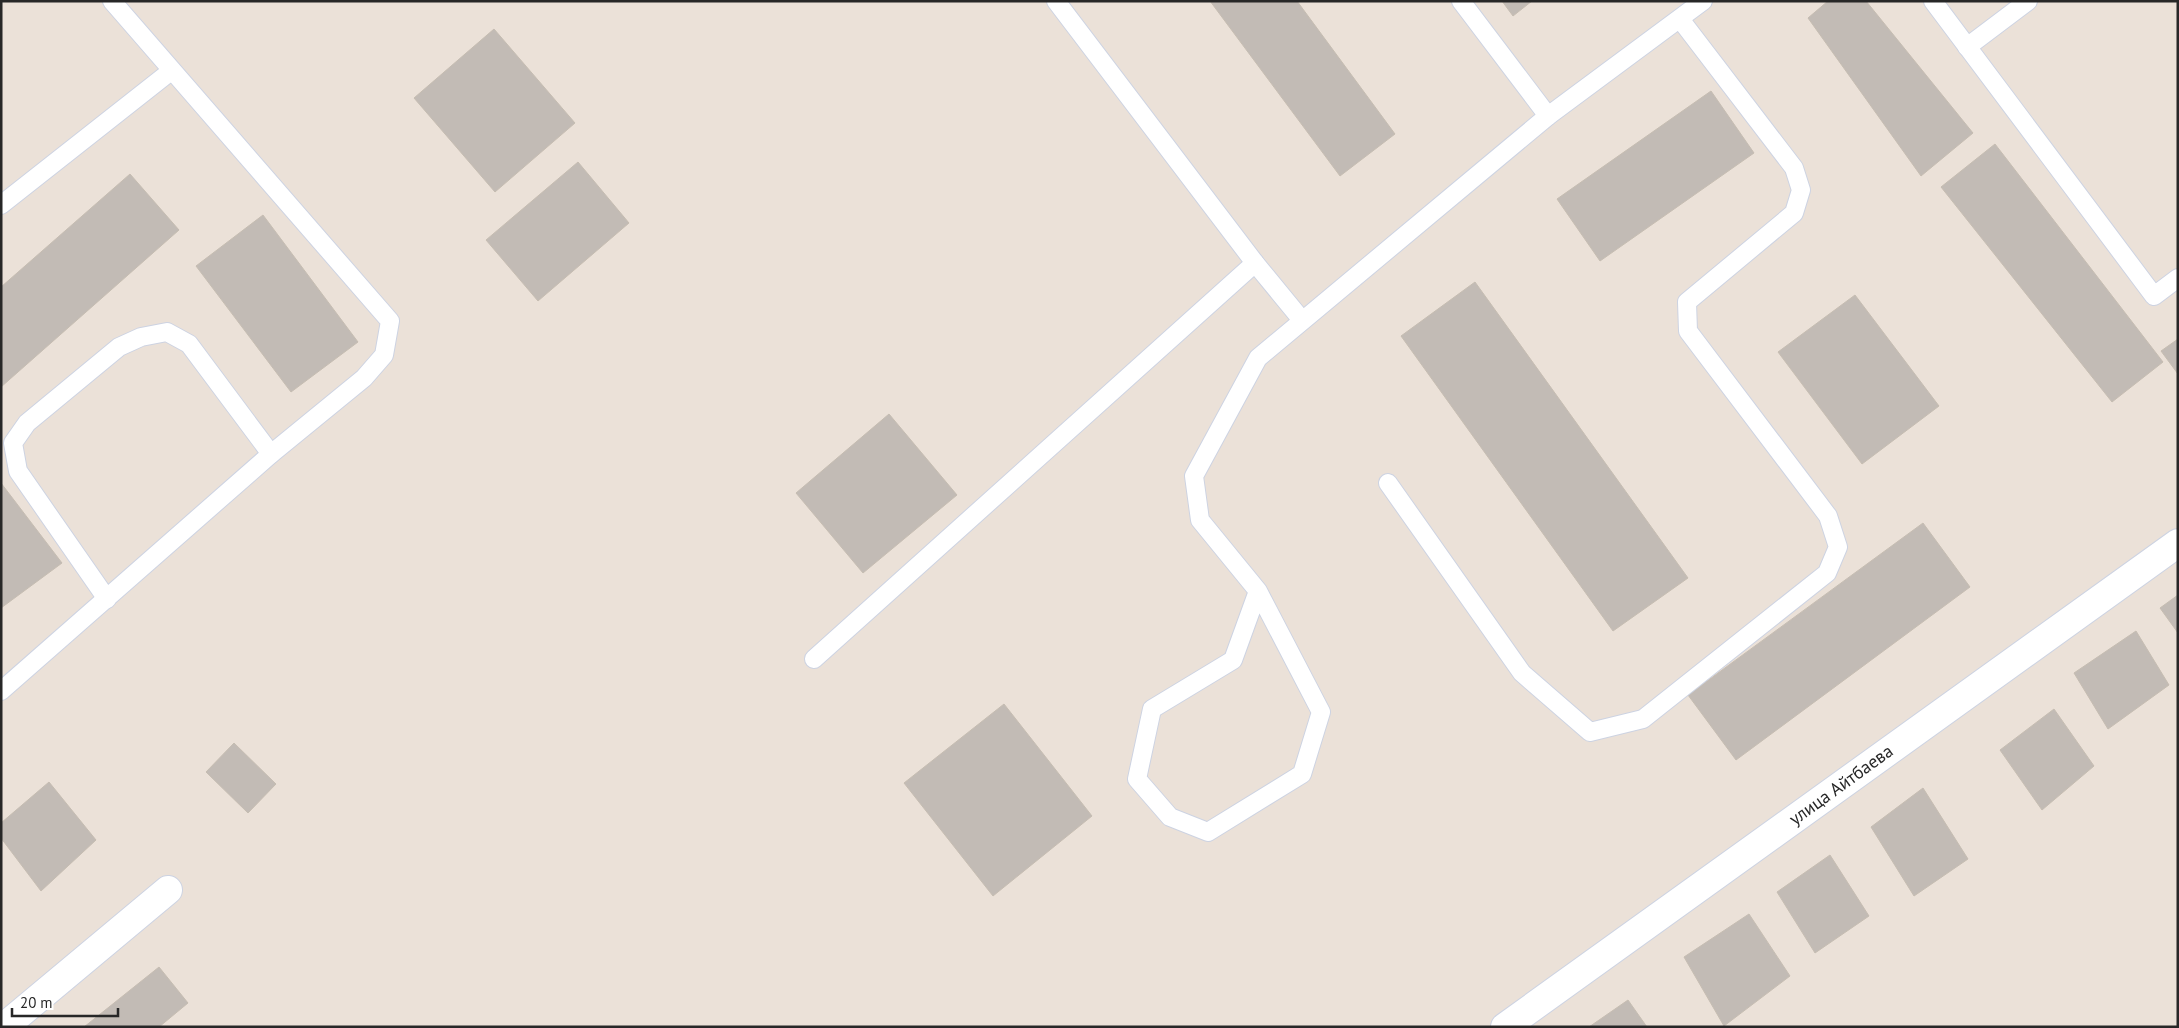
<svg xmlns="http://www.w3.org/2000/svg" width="2179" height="1028" viewBox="0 0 2179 1028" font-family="'PT Sans',sans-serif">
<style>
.building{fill:#c2bbb5;stroke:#c6bdb2}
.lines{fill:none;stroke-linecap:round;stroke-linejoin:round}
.lane-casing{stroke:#cdd3e2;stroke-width:20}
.street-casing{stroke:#cdd3e2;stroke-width:30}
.lane{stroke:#fff;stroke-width:18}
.street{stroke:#fff;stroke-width:28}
.labels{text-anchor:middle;stroke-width:4.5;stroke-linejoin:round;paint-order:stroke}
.street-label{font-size:18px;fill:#272727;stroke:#fff}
</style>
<rect width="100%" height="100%" fill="#ebe1d8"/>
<g class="building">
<path d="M1210,1h87l98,133 -55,42z"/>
<path d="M1502,1h30l-19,15z"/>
<path d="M1828,1h38l107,132 -52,43 -113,-158z"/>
<path d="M494,29l81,94 -80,69 -81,-94z"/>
<path d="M1711,91l43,62 -154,108 -43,-62z"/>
<path d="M1995,144l168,218 -51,40 -171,-215z"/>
<path d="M578,162l51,61 -91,78 -52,-61z"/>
<path d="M130,174l49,56 -178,157v-100z"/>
<path d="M263,215l95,127 -67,50 -95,-126z"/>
<path d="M1475,282l213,296 -75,53 -212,-295z"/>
<path d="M1855,295l84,111 -77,58 -84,-112z"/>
<path d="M2178,339v35l-17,-23z"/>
<path d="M889,414l68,81 -94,78 -67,-80z"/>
<path d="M1,483l61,80 -61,45z"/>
<path d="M1923,523l47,64 -234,173 -48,-65z"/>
<path d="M2178,595v38l-18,-25z"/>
<path d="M2136,631l33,54 -61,44 -34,-56z"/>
<path d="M1004,704l88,112 -99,80 -89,-113z"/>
<path d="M2054,709l40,57 -52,44 -42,-60z"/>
<path d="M234,743l42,41 -28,29 -42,-41z"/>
<path d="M49,782l47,58 -55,51 -40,-53v-15z"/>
<path d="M1923,788l45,71 -54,37 -43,-69z"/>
<path d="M1830,855l39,61 -54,37 -38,-61z"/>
<path d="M1749,914l41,62 -66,50 -40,-69z"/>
<path d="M159,967l29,36 -29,24h-75z"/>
<path d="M1628,1000l19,27h-58z"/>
</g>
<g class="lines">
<defs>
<g id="lane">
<path d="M1056,1l199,262 46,56"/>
<path d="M1461,1l87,115"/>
<path d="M1933,1l221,295 24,-18"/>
<path d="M1967,47l61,-46"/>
<path d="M1,205l170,-134"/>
<path d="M1388,483l134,190 68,59 53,-13 184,-146 11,-26 -10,-31 -140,-185 -1,-29 107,-89 7,-23 -7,-22 -114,-149"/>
<path d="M1258,591l-25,69 -81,49 -15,70 33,38 38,15 94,-58 19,-62 -63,-121 -58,-71 -6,-44 64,-118 290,-242 155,-115"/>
<path d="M107,599l-89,-128 -5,-28 14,-20 92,-76 22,-10 26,-5 22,12 82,110"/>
<path d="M814,659l441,-396"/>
<path d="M1,691l270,-237 93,-76 20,-23 6,-34 -278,-320"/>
</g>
<g id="street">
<path d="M4,1027l164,-137"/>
<path d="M1505,1027l673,-484"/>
</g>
</defs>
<use href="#lane" class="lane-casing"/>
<use href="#street" class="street-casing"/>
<use href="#lane" class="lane"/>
<use href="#street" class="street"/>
</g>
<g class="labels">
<g class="street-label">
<text transform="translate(1841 785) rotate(-36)" y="6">улица Айтбаева</text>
</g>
</g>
<rect width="2179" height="1028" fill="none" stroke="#272727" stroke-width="5"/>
<path d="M12 1008v8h106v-8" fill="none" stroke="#272727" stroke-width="2.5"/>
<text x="20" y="1008" font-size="15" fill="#272727" stroke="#ffffff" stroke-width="4" paint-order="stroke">20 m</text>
</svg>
